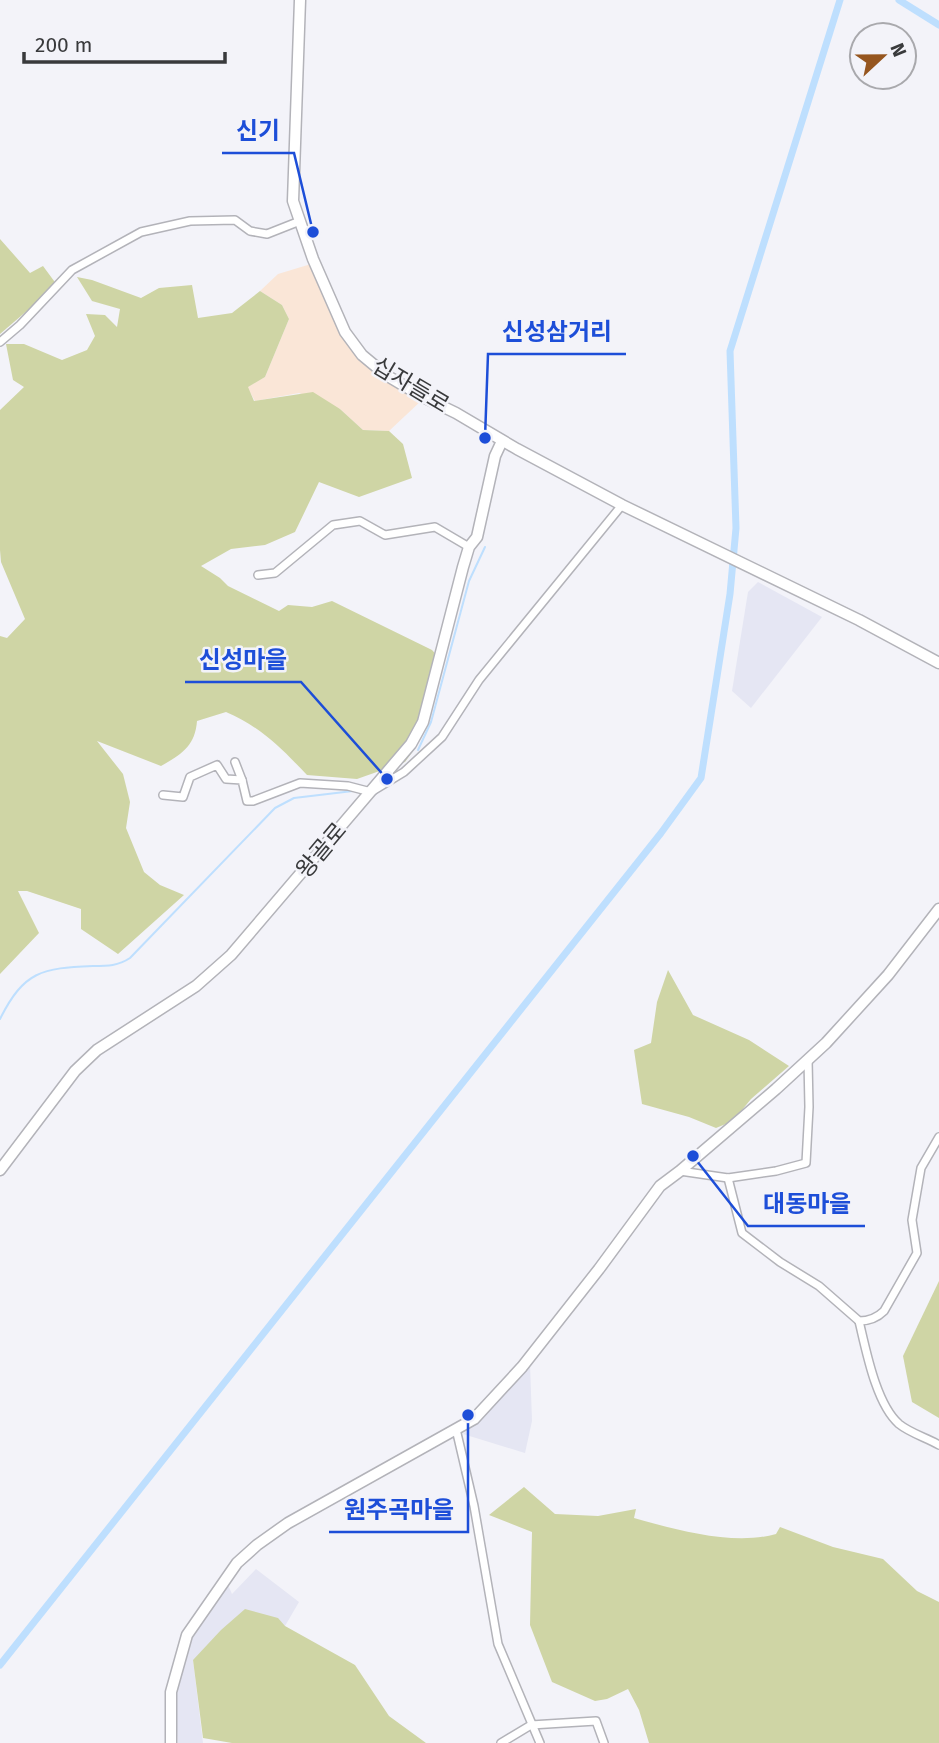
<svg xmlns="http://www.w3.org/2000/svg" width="939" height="1743" viewBox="0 0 939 1743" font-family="'Fira Sans','Noto Sans KR',sans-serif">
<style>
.built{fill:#e5e6f3}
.industrial{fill:#fae6d7}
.green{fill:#cfd5a5}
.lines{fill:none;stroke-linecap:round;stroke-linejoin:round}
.stream{stroke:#bedffe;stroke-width:2}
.canal{stroke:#bedffe;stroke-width:7}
.street-casing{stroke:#b3b3b9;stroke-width:10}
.secondary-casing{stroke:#b3b3b9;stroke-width:13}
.street{stroke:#fff;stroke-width:7}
.secondary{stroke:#fff;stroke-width:10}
.labels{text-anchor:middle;stroke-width:5;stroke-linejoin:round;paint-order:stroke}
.street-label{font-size:23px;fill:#393a3c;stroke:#f3f3f9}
.leader{fill:none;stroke:#1d4ed8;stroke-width:2.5}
.callout-dot{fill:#1d4ed8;stroke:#f3f3f9;stroke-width:2.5}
.callout-label{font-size:24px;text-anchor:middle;font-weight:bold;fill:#1d4ed8;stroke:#f3f3f9;stroke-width:5;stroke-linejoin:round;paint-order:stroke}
</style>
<rect width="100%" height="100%" fill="#f3f3f9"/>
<g class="built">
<path d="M758,582l64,35 -71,91 -19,-17 16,-99z"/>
<path d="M530,1364l2,57 -7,32 -62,-19z"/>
<path d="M256,1569l43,33 -14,24 -92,34 10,83h-25l-3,-42 17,-68 36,-48 4,9z"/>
</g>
<path class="industrial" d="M311,264l46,94 25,21 40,21 -33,31 -26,-1 -23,-21 -41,-16 -44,8 -8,-14 18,-10 24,-58 -7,-14 -22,-14 18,-17z"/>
<g class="green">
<path d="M0,239l30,34 13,-7 14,19 -57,49z"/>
<path d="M77,277l15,3 49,18 18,-10 33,-3 6,33 34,-5 28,-22 22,14 7,14 -24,58 -17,10 6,14 59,-9 27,17 23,21 26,1 14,13 9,34 -53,19 -40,-15 -24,50 -30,13 -34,4 -30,17 19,12 8,8 51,25 9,-6 24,2 20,-6 100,49 11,12 -27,85 -11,15 -48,17 -50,-4c-26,-27 -46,-48 -81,-63l-29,9c-2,25 -15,33 -36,45l-64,-25 26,33 7,28 -4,26 18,44 16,13 24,10 -66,59 -37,-25v-20l-54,-18h-9l21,42 -39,41v-338l7,2 18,-19 -24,-57 -1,-12v-140l24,-23 -11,-7 -7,-36h18l38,16 25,-10 8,-14 -9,-22 19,1 12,12 3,-18 -28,-8z"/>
<path d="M668,970l25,45 56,25 40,26 -38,33 -18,22 -17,7 -27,-11 -47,-13 -8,-54 17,-7 6,-41z"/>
<path d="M939,1281v137l-27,-16 -9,-46z"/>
<path d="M524,1487l31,27 43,2 38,-7 -2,9c43,12 99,28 142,16l4,-7 53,20 50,12 34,32 22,11v141h-290l-10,-33 -11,-21 -21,10 -12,2 -43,-19 -22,-57 2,-93 -43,-17z"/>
<path d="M245,1609l33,9 7,8 70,39 34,51 37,27h-194l-29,-5 -10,-78 28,-30z"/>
</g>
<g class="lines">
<g class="stream">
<path d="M418,750l13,-28 38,-141 16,-34"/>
<path d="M0,1019c24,-48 42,-51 93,-53 15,0 25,0 37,-8l145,-150 19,-10 59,-7"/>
</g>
<g class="canal">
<path d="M899,0l40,25"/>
<path d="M0,1665l661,-832 40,-55 29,-184 6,-66 -6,-177 110,-351"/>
</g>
<defs>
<g id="street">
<path d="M0,342l20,-17 52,-55 69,-38 49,-11 45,-1 15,11 17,3 33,-13"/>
<path d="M258,575l17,-2 58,-48 27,-4 25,14 50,-8 34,20"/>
<path d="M235,762l7,18"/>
<path d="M163,795l20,2 7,-20 27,-12 9,14 16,1 5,21h6l47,-18 48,3 23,6 33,-20 38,-35 37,-57 143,-175"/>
<path d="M680,1171l48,7 48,-7 30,-8 3,-56 -1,-47"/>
<path d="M728,1178l14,55 38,29 39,24 40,35c10,0 18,-3 25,-10l33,-58 -5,-33 9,-52 18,-31"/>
<path d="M859,1321c7,29 17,83 40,103 11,9 28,14 40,21"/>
<path d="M456,1429l18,77 24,138 42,99"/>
<path d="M501,1743l30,-18 65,-4 8,22"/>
</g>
<g id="secondary">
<path d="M300,0l-7,201 20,58 32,73 17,23 24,20 37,22 33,16 61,36 105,56 237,115 80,43"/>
<path d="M0,1170l75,-99 22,-21 99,-64 35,-31 180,-211 12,-22 40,-155 6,-20 8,-10 18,-81 7,-15"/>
<path d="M171,1743v-51l16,-57 50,-72 20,-18 31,-22 186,-104 48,-52 77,-98 61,-83 20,-15 96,-82 50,-46 62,-68 51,-66"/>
</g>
</defs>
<use href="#street" class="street-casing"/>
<use href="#secondary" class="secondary-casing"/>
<use href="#street" class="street"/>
<use href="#secondary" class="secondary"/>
</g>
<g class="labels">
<g class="street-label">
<text transform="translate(411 385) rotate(31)" y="8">십자들로</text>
<text transform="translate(321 850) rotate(-50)" y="8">왕골로</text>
</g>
</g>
<path class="leader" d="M313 232L294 153H222M485 438L488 354H626M387 779L301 682H185M693 1156L748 1226H865M468 1415L468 1532H329"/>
<g class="callout-dot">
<circle cx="313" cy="232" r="7"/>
<circle cx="485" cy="438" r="7"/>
<circle cx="387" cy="779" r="7"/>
<circle cx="693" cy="1156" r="7"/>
<circle cx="468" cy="1415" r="7"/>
</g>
<g class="callout-label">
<text x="258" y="139">신기</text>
<text x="557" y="340">신성삼거리</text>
<text x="243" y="668">신성마을</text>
<text x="807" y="1212">대동마을</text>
<text x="399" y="1518">원주곡마을</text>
</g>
<g transform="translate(883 56) rotate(68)"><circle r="33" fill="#f3f3f9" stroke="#a9a9ad" stroke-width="2"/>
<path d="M0-5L12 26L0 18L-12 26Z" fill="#96561f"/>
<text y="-10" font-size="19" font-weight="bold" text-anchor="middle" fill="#393a3c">N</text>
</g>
<path d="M24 52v10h201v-10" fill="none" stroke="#393a3c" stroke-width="3.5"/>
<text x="35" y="52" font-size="21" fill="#393a3c" stroke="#f3f3f9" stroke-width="5" paint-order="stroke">200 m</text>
</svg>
